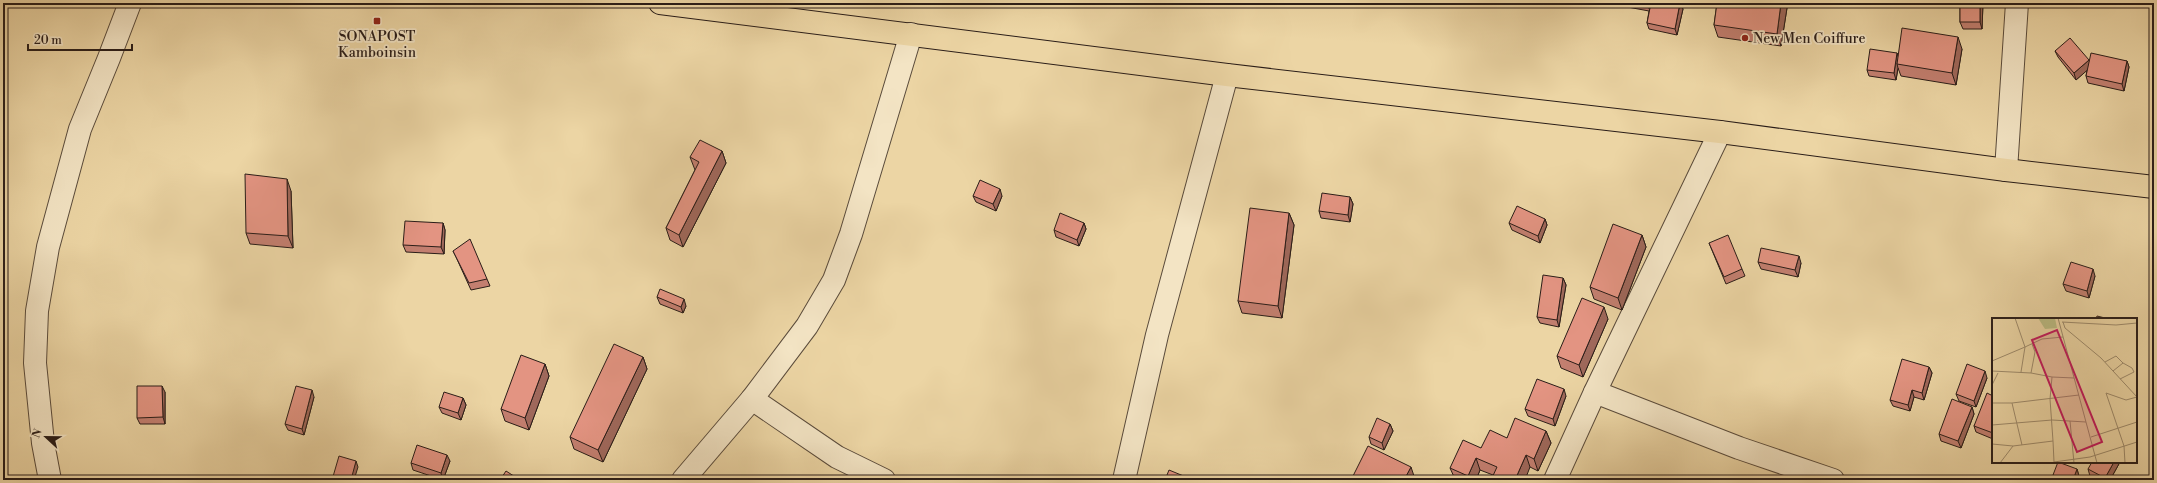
<svg xmlns="http://www.w3.org/2000/svg" width="2157" height="483" viewBox="0 0 2157 483" font-family="'Libre Bodoni',serif">
<style>
.lines{fill:none;stroke-linecap:round;stroke-linejoin:round}
.minor-casing{stroke:#5a4b3b;stroke-width:24}
.major-casing{stroke:#2a1d18;stroke-width:24}
.minor{stroke:#f3e4c4;stroke-width:22}
.major{stroke:#ecd5a4;stroke-width:22}
.wall{fill:#c37f70;stroke:#2a1d18}
.shaded-wall{fill:#9f685b;stroke:#2a1d18}
.building{fill:#e39482;stroke:#2a1d18}
.poi-dot{fill:#8f2418;stroke:#f3e4c4;stroke-width:1.5}
.labels{text-anchor:middle;stroke-width:3.5;stroke-linejoin:round;paint-order:stroke}
.poi-label{font-size:14px;fill:#2a1d18;stroke:#f3e4c4}
.inset-road{fill:none;stroke:#9e8b6c;stroke-width:1}
.view{fill:#c2185b;fill-opacity:0.15;stroke:#c2185b;stroke-width:2}
.inset-edge{fill:none;stroke:#2a1d18;stroke-width:2}
</style>
<rect width="100%" height="100%" fill="#ecd5a4"/>
<filter id="stains"><feTurbulence type="fractalNoise" baseFrequency=".005" numOctaves="4"/><feColorMatrix values="0 0 0 0 .2 0 0 0 0 .09 0 0 0 0 .02 0 0 0 .5 -.17"/></filter>
<radialGradient id="worn" r=".72"><stop offset=".6" stop-color="#630" stop-opacity="0"/><stop offset="1" stop-color="#630" stop-opacity=".3"/></radialGradient>
<g class="lines">
<defs>
<g id="minor">
<path d="M2006,170l11,-167"/>
<path d="M1595,392l144,56 94,32"/>
<path d="M50,480l-7,-37 -8,-80 2,-52 11,-64 32,-118 29,-71 21,-55"/>
<path d="M683,480l69,-81"/>
<path d="M884,480l-47,-23 -85,-58 55,-73 27,-46 17,-46 60,-200"/>
<path d="M1124,480l33,-145 70,-260"/>
<path d="M1555,480l40,-88 125,-260"/>
</g>
<path id="major" d="M660,3l567,72 493,57 286,38 148,17"/>
</defs>
<use href="#minor" class="minor-casing"/>
<use href="#major" class="major-casing"/>
<use href="#minor" class="minor"/>
<use href="#major" class="major"/>
</g>
<g class="wall">
<path d="M1606,3h74l3,6 -6,26 -28,-6 -2,-6 2,-12z"/>
<path d="M1717,3h68l2,5 -6,38 -63,-9 -4,-12z"/>
<path d="M1960,3h23l-1,26h-19l-3,-7z"/>
<path d="M1962,49l-6,36 -55,-9 -3,-8 -2,12 -27,-4 -2,-6 30,-17 1,3z"/>
<path d="M2055,51l34,10h38l2,6 -5,24 -36,-8 -2,-7 1,-6 -11,10 -18,-23z"/>
<path d="M722,151l4,12 -43,84 -13,-7 -4,-12 29,-58 -5,-13z"/>
<path d="M291,191l2,57 -43,-4 -4,-11z"/>
<path d="M973,196h29l-6,15 -20,-9z"/>
<path d="M1350,197l3,7 -3,18 -29,-4 -2,-7z"/>
<path d="M1289,213l5,12 -12,93 -40,-5 -4,-12z"/>
<path d="M1545,219l2,6 -7,18 -28,-13 -3,-7z"/>
<path d="M443,223l2,7 -1,24 -38,-2 -3,-7z"/>
<path d="M1084,223l2,6 -7,17 -23,-9 -2,-7z"/>
<path d="M1642,235l4,12 -24,63 -28,-11 -4,-12z"/>
<path d="M1709,243l33,26 3,7 -19,8z"/>
<path d="M453,251l34,28 3,7 -19,4 -15,-33z"/>
<path d="M1758,262l43,1 -3,14 -37,-8z"/>
<path d="M2095,276l-6,22 -23,-7 -3,-7z"/>
<path d="M1563,278l3,7 -7,42 -19,-4 -3,-6z"/>
<path d="M657,297l29,9 -3,7 -23,-9z"/>
<path d="M1608,319l-25,58 -22,-9 -4,-12z"/>
<path d="M643,357l4,12 -44,93 -29,-13 -4,-12z"/>
<path d="M545,364l4,12 -20,54 -24,-9 -4,-12z"/>
<path d="M1929,367l3,6 -8,27 -10,-3 -4,14 -17,-5 -3,-6z"/>
<path d="M1987,378l-11,29 -17,-6 -3,-7z"/>
<path d="M165,392v32h-25l-3,-6z"/>
<path d="M1566,396l-11,30 -27,-10 -3,-7z"/>
<path d="M1993,396v43l-17,-7 -2,-6z"/>
<path d="M314,397l-10,38 -16,-5 -3,-6z"/>
<path d="M463,398l3,7 -5,15 -19,-7 -3,-6z"/>
<path d="M1972,407l2,7 -13,34 -20,-7 -2,-7z"/>
<path d="M1390,424l3,7 -9,19 -13,-6 -2,-7z"/>
<path d="M1546,431l5,12 -13,28 -8,-4 -37,8 -13,-5 -4,10h-20l-1,-1 -5,-11 31,-20 26,-10z"/>
<path d="M450,461l-7,19 -30,-10 -2,-7z"/>
<path d="M2120,462l-10,18h-12l-8,-4 -2,-7z"/>
<path d="M2077,469l2,7 -1,4h-23l-2,-5z"/>
</g>
<g class="shaded-wall">
<path d="M1647,3h5l-2,8z"/>
<path d="M1680,3l3,6 -6,26 -2,-6z"/>
<path d="M1781,3h4l2,5 -6,38 -4,-12z"/>
<path d="M1980,3h3l-1,26 -2,-7z"/>
<path d="M1958,37l4,12 -6,36 -4,-12z"/>
<path d="M1897,53l2,6 -2,5 1,4 -2,12 -2,-7z"/>
<path d="M2089,60l2,7 -15,13 -2,-7z"/>
<path d="M2127,61l2,6 -5,24 -2,-7z"/>
<path d="M722,151l4,12 -43,84 -4,-12z"/>
<path d="M287,179l4,12 2,57 -5,-12z"/>
<path d="M1000,189l2,7 -6,15 -3,-7z"/>
<path d="M1350,197l3,7 -3,18 -2,-7z"/>
<path d="M1289,213l5,12 -12,93 -4,-12z"/>
<path d="M1545,219l2,6 -7,18 -2,-7z"/>
<path d="M443,223l2,7 -1,24 -3,-7z"/>
<path d="M1084,223l2,6 -7,17 -2,-6z"/>
<path d="M1642,235l4,12 -24,63 -4,-12z"/>
<path d="M1799,256l2,7 -3,14 -3,-7z"/>
<path d="M2093,269l2,7 -6,22 -2,-7z"/>
<path d="M1563,278l3,7 -7,42 -2,-7z"/>
<path d="M684,299l2,7 -3,7 -2,-6z"/>
<path d="M1604,307l4,12 -25,58 -4,-12z"/>
<path d="M643,357l4,12 -44,93 -5,-12z"/>
<path d="M545,364l4,12 -20,54 -4,-12z"/>
<path d="M1929,367l3,6 -8,27 -2,-7z"/>
<path d="M1985,371l2,7 -11,29 -2,-6z"/>
<path d="M162,386l3,6v32l-2,-7z"/>
<path d="M1564,389l2,7 -11,30 -2,-7z"/>
<path d="M312,390l2,7 -10,38 -2,-6z"/>
<path d="M1912,390l2,7 -4,14 -2,-6z"/>
<path d="M463,398l3,7 -5,15 -3,-7z"/>
<path d="M1972,407l2,7 -13,34 -3,-7z"/>
<path d="M1390,424l3,7 -9,19 -2,-7z"/>
<path d="M1546,431l5,12 -13,28 -4,-12z"/>
<path d="M447,455l3,6 -7,19 -2,-7z"/>
<path d="M1526,455l4,12 -5,13h-10z"/>
<path d="M1476,458l4,12 -4,10h-6l-2,-4z"/>
<path d="M356,461l2,6 -4,13h-4z"/>
<path d="M2114,462h6l-10,18h-4l-1,-2z"/>
<path d="M1411,467l4,12v1h-11z"/>
<path d="M2077,469l2,7 -1,4h-5z"/>
</g>
<g class="building">
<path d="M1651,3h29l-5,26 -28,-6z"/>
<path d="M1717,3h64l-4,31 -63,-9z"/>
<rect x="1960" y="3" width="20" height="19"/>
<path d="M1902,28l56,9 -6,36 -55,-9z"/>
<path d="M2070,38l19,22 -15,13 -19,-22z"/>
<path d="M1870,49l27,4 -3,20 -27,-3z"/>
<path d="M2091,53l36,8 -5,23 -36,-8z"/>
<path d="M700,140l22,11 -43,84 -13,-7 33,-66 -9,-5z"/>
<path d="M245,174l42,5 1,57 -42,-3z"/>
<path d="M980,180l20,9 -7,15 -20,-8z"/>
<path d="M1322,193l28,4 -2,18 -29,-4z"/>
<path d="M1517,206l28,13 -7,17 -29,-13z"/>
<path d="M1250,208l39,5 -11,93 -40,-5z"/>
<path d="M1060,213l24,10 -7,17 -23,-10z"/>
<path d="M405,221l38,2 -2,24 -38,-2z"/>
<path d="M1613,224l29,11 -24,63 -28,-11z"/>
<path d="M1728,235l14,34 -18,8 -15,-34z"/>
<path d="M470,239l17,40 -18,4 -16,-32z"/>
<path d="M1761,248l38,8 -4,14 -37,-8z"/>
<path d="M2071,262l22,7 -6,22 -24,-7z"/>
<path d="M1543,275l20,3 -6,42 -20,-3z"/>
<path d="M660,289l24,10 -3,8 -24,-10z"/>
<path d="M1582,298l22,9 -25,58 -22,-9z"/>
<path d="M2097,316l12,3h-13z"/>
<path d="M614,344l29,13 -45,93 -28,-13z"/>
<path d="M521,355l24,9 -20,54 -24,-9z"/>
<path d="M1902,359l27,8 -7,26 -10,-3 -4,15 -18,-5z"/>
<path d="M1967,364l18,7 -11,30 -18,-7z"/>
<path d="M1537,379l27,10 -11,30 -28,-10z"/>
<path d="M137,386h25l1,31 -26,1z"/>
<path d="M296,386l16,4 -10,39 -17,-5z"/>
<path d="M444,392l19,6 -5,15 -19,-6z"/>
<path d="M1987,393l6,3v37l-19,-7z"/>
<path d="M1952,399l20,8 -14,34 -19,-7z"/>
<path d="M1377,418l13,6 -8,19 -13,-6z"/>
<path d="M1515,418l31,13 -12,28 -8,-4 -11,25h1h-25l6,-13 -21,-9 -8,18 -18,-8 13,-28 18,8 9,-18 17,8z"/>
<path d="M417,445l30,10 -6,18 -30,-10z"/>
<path d="M1368,446l43,21 -7,13h-53z"/>
<path d="M339,456l17,5 -5,19h-19z"/>
<path d="M2058,462l19,7 -4,11h-6l-14,-5z"/>
<path d="M2092,462h22l-9,16 -17,-9z"/>
<path d="M1169,470l17,7 -1,3h-20z"/>
<path d="M506,471l14,9h-20z"/>
</g>
<g class="poi-dot">
<rect x="373" y="17" width="8" height="8" rx="2"/>
<circle cx="1745" cy="38" r="4"/>
</g>
<g class="labels">
<g class="poi-label">
<text x="377" y="41">SONAPOST<tspan x="377" dy="16">Kamboinsin</tspan></text>
<text x="1753" y="43" text-anchor="start">New Men Coiffure</text>
</g>
</g>
<g transform="translate(1992 318)">
<rect width="145" height="145" fill="#ecd5a4"/>
<path d="M46,0h17l2,10 -12,1z" fill="#bbbc83"/>
<path class="inset-road" d="M66,0l39,145M70,4l54,3 21,-2M71,4l2,6 36,30 36,39M0,43l33,-14 -10,-29M113,44l11,-6 7,7M0,53l39,2 21,4M121,53l10,-8 9,5 2,4 -14,7M29,54l4,-25 17,-8 21,-2M39,55l4,-21 -3,-8M0,67l6,-12M114,75l18,53 1,17M114,75l20,7 11,-3M0,85h20l67,-8M20,85l10,42M78,103l4,42M0,107l60,-5 34,2M99,119l46,-15M61,123l-3,-42 2,-22 22,1M0,126l21,2 40,-5 1,21 36,-5 47,-15M8,145l13,-17"/>
<path class="view" d="M65,12l45,112 -25,10 -45,-112z"/>
<rect width="145" height="145" class="inset-edge"/>
</g>
<rect width="2157" height="483" fill="none" stroke="#ecd5a4" stroke-width="16"/>
<rect x="4" y="4" width="2149" height="475" fill="none" stroke="#2a1d18" stroke-width="2"/>
<rect x="8" y="8" width="2141" height="467" fill="none" stroke="#2a1d18"/>
<g transform="translate(46 437) rotate(292)" stroke="#f3e4c4" stroke-width="3" paint-order="stroke">
<path d="M0-3L7 15L0 10L-7 15Z" fill="#2a1d18"/>
<text y="-6" font-size="11" font-weight="bold" text-anchor="middle" fill="#2a1d18">N</text>
</g>
<path d="M28 44v6h104v-6" fill="none" stroke="#2a1d18" stroke-width="2"/>
<text x="34" y="44" font-size="12" fill="#2a1d18" stroke="#f3e4c4" stroke-width="3" paint-order="stroke">20 m</text>
<rect width="100%" height="100%" filter="url(#stains)"/>
<rect width="100%" height="100%" fill="url(#worn)"/>
</svg>
